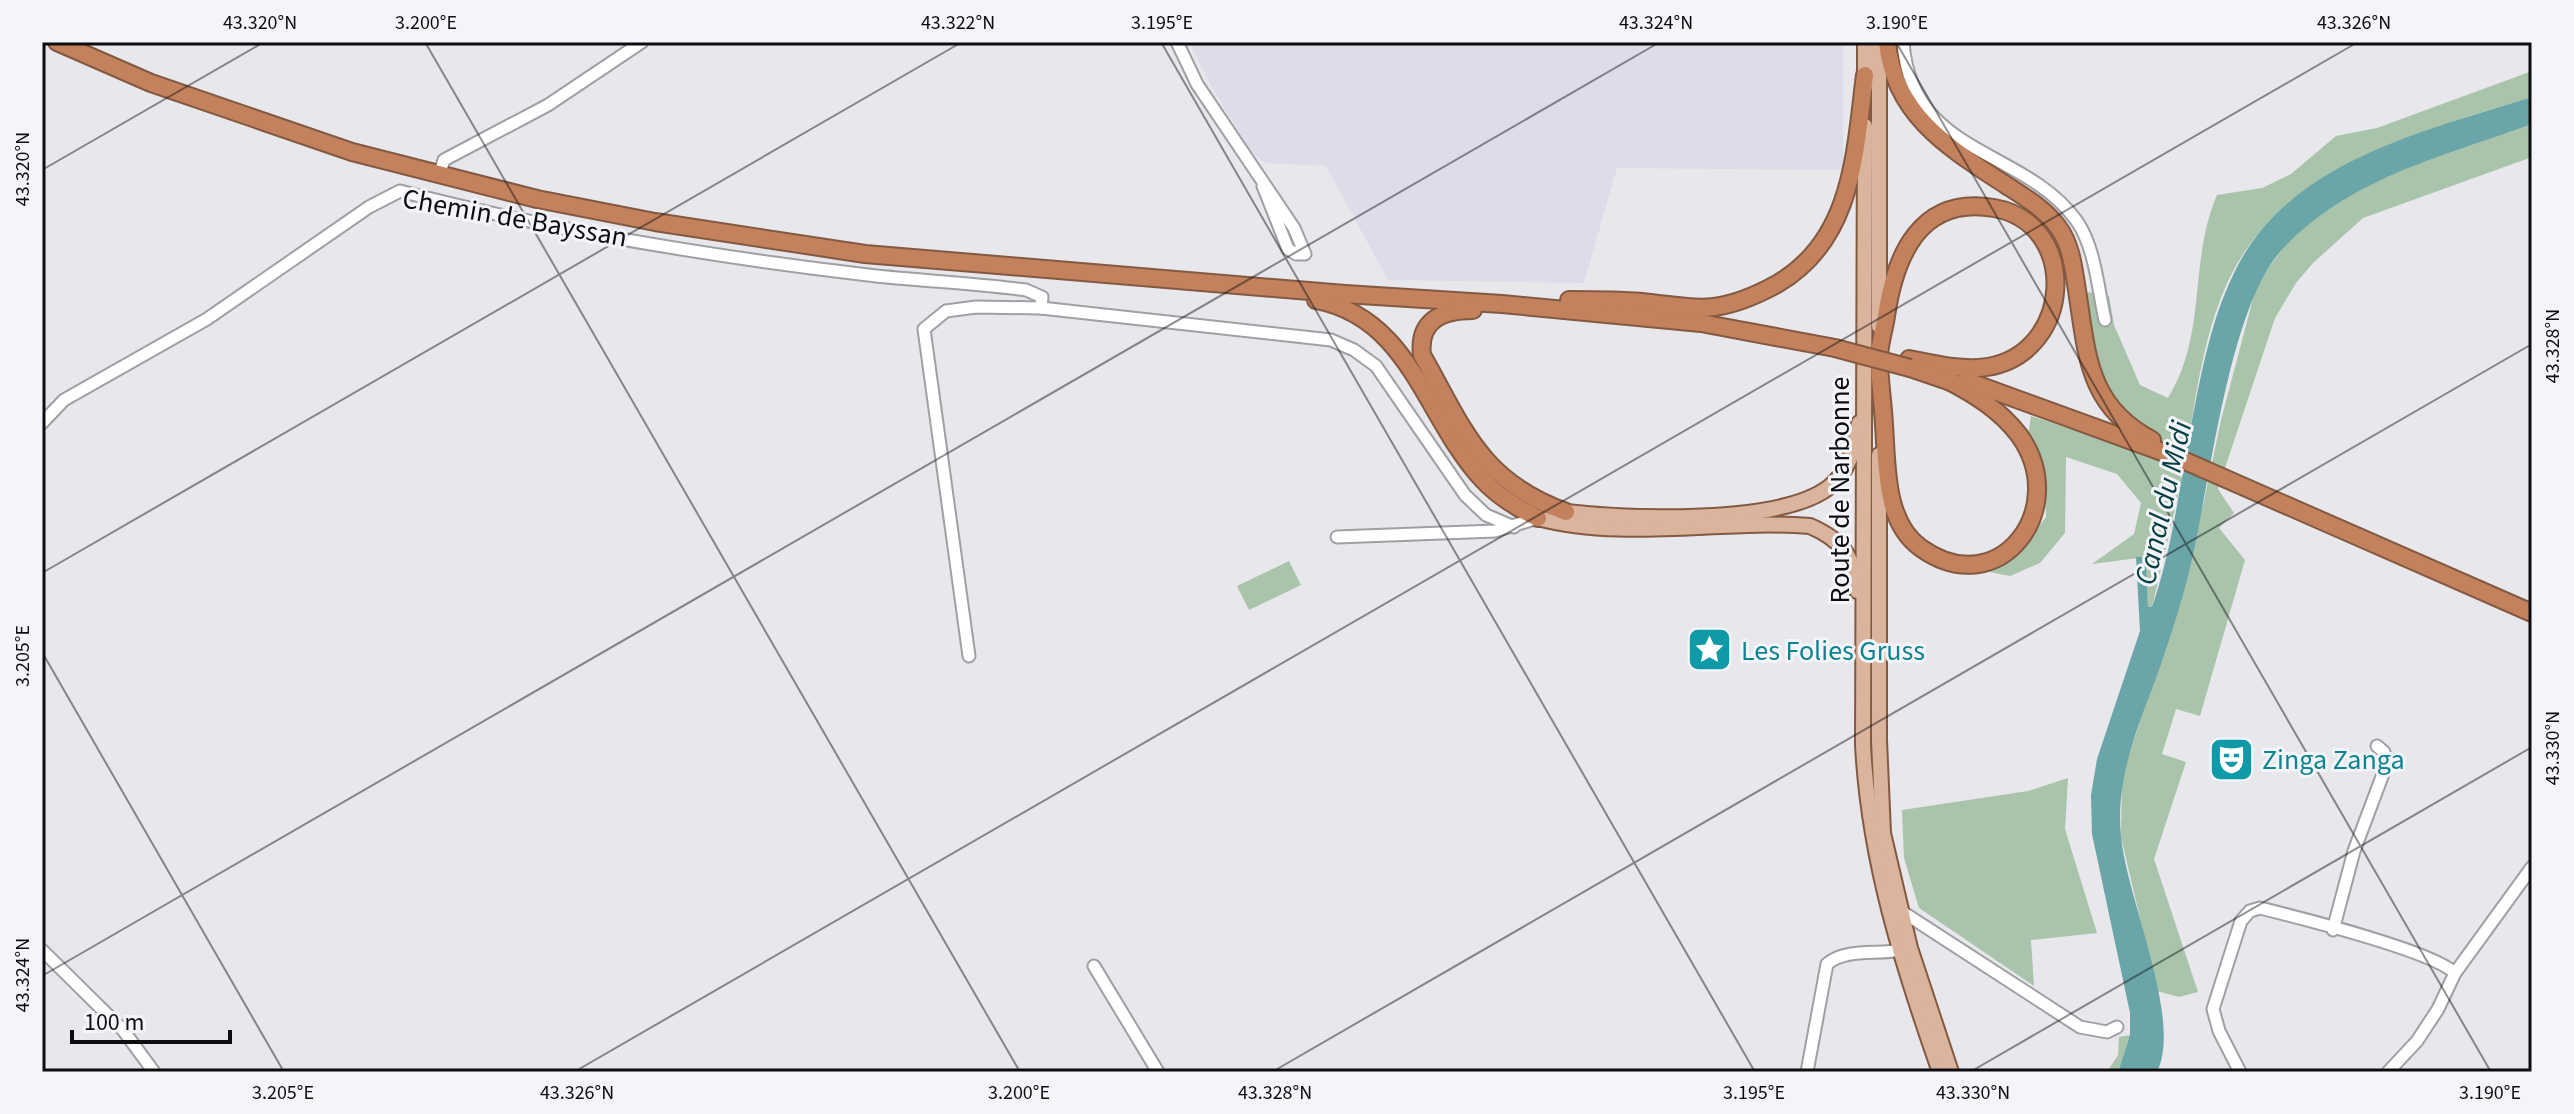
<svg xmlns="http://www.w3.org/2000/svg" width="2574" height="1114" viewBox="0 0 2574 1114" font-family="'Source Sans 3',sans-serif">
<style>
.built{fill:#dcdde9}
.green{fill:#aac4ab}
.water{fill:#6aa5a7}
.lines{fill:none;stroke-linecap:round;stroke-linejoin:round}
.minor-casing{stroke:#9fa0a4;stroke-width:15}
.major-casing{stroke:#835942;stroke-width:18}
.highway-casing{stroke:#835942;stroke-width:20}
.minor{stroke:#fff;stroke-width:11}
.major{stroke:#dbb49e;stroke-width:14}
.highway{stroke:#c3825d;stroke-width:16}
.highway-bridge-casing{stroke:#835942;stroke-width:20;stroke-linecap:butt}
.highway-bridge{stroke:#c3825d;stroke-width:16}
.ticks{fill:none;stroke:#0d0d0f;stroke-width:2;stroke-opacity:0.45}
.labels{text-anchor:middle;stroke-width:6;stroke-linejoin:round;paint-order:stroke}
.street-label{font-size:28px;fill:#0d0d0f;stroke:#f4f5fa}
.culture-label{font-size:28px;fill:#0d838f;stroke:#f4f5fa;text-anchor:start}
.water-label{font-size:30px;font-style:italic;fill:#033e41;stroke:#f4f5fa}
.neatline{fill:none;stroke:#0d0d0f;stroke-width:3}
.ticks-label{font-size:20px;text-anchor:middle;fill:#0d0d0f}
</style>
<rect width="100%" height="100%" fill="#e7e7ec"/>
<path class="built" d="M1189,42h654v128l-226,-2 -33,115 -196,-3 -62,-114 -62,-3 -13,-12 -39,-63z"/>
<g class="green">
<path d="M2532,71v26c-99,31 -210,57 -278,142 -47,58 -57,149 -68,220l-10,-2 -68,-53 -29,-101 10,-11 20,4 5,29 26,60 28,13c40,-65 20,-136 49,-203l45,-7 29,-14 45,-38 41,-8z"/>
<path d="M2532,124v33l-169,61 -50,45 -17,20 -21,35 -57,171 16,24 -15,15 26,32 -45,156 -24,-7 -14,45 24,8 -32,97 44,133 -19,5 -22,-6 -36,-154 1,-60 68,-210 31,-147 33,-125c47,-107 179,-134 278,-171z"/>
<path d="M2031,416l144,48 7,15 -30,128h-4l-2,-50 -54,7 42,-30 7,-31 -24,-29 -51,-17 -1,76 -25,30 -30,13 -20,-4 33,-24 23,-31 -2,-40 -16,-42z"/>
<path d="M1289,561l12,24 -52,25 -12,-24z"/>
<path d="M2068,778l-3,51 32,104 -66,7 3,46 -115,-78 -15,-50 -2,-48 126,-19z"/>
<path d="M2130,1035l-12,37h-11l11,-17 1,-18z"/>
</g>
<path class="water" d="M2532,97v27c-89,33 -185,54 -251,127 -53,58 -71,236 -91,317 -8,33 -19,67 -30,99 -20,56 -45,108 -39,169 5,61 62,184 36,236h-39l12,-37v-22l-38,-179 -1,-39 6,-36 43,-128 -4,-74h10l2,50h4c19,-54 27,-114 37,-171 11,-55 20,-112 45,-163 53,-112 191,-142 298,-176z"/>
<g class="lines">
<defs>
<g id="minor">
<path d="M1177,42l20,42 97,144 11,26h-9l-8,-5 -25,-63"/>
<path d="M1903,42c8,114 119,105 173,178 19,26 22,69 29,100"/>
<path d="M439,175l5,-15 104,-55 94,-63"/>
<path d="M42,423l22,-23 143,-81 162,-112 31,-16c149,39 315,66 468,84 53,6 106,8 158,15l16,7 -1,11"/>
<path d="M1337,537l158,-6 43,-13"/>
<path d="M969,656l-45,-327 22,-18 30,-4 65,1 290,32 23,10 22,16 89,129 21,20 28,12"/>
<path d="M1898,909l182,118 27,5 10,-5"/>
<path d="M2333,930l21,-79 32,-85 -2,-14 -7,-6"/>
<path d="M42,950l81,80 31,42"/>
<path d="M1094,966l64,106"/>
<path d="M1807,1072l20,-108c20,-17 54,-8 78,-15"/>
<path d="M2240,1072l-21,-41 -6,-22 28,-88 9,-10 10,-3c40,10 170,42 195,65"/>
<path d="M2388,1072l29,-31 21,-32 17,-36 77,-106"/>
</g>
<g id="major">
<path d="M1879,42v284"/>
<path d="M1865,86v-44"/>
<path d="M1865,126l-2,619c6,115 39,219 77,327"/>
<path d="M1879,455v285l4,93 27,115 41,124"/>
<path d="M1566,512c62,7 212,13 262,-24 21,-16 27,-41 31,-65"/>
<path d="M1538,518c85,23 185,1 272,8 32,14 44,30 47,65"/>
</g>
<g id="highway">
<path d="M57,42l94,41 201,69 185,47 118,23 210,32 480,40 157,10 199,19 134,25"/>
<path d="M1887,42c7,73 62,106 119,143 17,11 39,24 52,42 12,16 15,37 18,57 11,66 9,121 76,156"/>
<path d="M1316,300c95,18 109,118 167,180 16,17 34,28 55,38"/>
<path d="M1569,300c24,0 48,0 73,2 23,2 50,8 72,5 23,-3 43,-12 63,-23 76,-44 78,-130 88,-209"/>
<path d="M1473,310c-32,0 -55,11 -51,45 42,74 58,126 144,157"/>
<path d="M1909,359c25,5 53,12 78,8 87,-14 93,-144 7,-159 -74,-13 -99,48 -108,108 -2,14 -7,28 -7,42 0,22 4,45 5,67 3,40 0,97 37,123 78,56 151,-40 98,-113 -19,-25 -45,-41 -72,-55"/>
<path d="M1910,368l47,16"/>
<path d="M1967,381l209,76 356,156"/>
</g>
</defs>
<use href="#minor" class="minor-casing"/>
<use href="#major" class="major-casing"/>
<use href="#highway" class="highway-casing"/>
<use href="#minor" class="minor"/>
<use href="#major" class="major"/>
<use href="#highway" class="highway"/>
<defs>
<path id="highway-bridge" d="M1835,348l75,20"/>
</defs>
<use href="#highway-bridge" class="highway-bridge-casing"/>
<use href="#highway-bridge" class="highway-bridge"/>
</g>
<path class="ticks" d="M425,42l595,1030M1161,42l594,1030M1896,42l595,1030M42,170l222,-128M42,573l920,-531M42,652l242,420M42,976l1618,-934M574,1072l1784,-1030M1272,1072l1260,-728M1970,1072l562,-325"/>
<defs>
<symbol id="sight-square" viewBox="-11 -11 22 22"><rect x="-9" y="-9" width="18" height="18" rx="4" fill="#0f9aa8" stroke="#f4f5fa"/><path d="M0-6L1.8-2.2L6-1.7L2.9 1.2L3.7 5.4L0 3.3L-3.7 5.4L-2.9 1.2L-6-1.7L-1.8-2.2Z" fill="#fff"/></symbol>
<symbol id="theatre-square" viewBox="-11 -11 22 22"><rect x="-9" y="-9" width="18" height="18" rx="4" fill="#0f9aa8" stroke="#f4f5fa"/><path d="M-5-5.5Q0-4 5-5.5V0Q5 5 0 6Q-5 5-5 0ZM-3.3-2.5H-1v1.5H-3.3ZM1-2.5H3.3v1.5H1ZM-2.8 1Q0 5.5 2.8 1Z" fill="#fff"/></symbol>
</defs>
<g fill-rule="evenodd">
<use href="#sight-square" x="1684" y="624" width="51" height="51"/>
<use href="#theatre-square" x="2206" y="734" width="51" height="51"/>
</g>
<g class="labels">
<g class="street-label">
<text transform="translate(515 217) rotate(10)" y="10">Chemin de Bayssan</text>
<text transform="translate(1839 490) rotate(-90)" y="10">Route de Narbonne</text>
</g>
<g class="culture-label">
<text x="1741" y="660">Les Folies Gruss</text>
<text x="2262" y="769">Zinga Zanga</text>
</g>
<g class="water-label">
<text transform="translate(2163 503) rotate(-77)" y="10">Canal du Midi</text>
</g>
</g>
<rect width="2574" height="1114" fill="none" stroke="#f4f5fa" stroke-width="88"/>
<path d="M72 1030v12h158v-12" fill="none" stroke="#0d0d0f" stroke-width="4"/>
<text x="84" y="1030" font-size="24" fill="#0d0d0f" stroke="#f4f5fa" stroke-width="6" paint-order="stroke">100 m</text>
<rect x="44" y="44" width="2486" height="1026" class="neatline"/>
<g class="ticks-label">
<text x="260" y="29">43.320°N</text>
<text x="426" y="29">3.200°E</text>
<text x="958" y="29">43.322°N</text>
<text x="1162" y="29">3.195°E</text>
<text x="1656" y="29">43.324°N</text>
<text x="1897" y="29">3.190°E</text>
<text x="2354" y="29">43.326°N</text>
<text transform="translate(22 169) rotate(-90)" y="7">43.320°N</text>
<text transform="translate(2552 346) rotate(-90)" y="7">43.328°N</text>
<text transform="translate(22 656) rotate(-90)" y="7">3.205°E</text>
<text transform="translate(2552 748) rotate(-90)" y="7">43.330°N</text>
<text transform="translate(22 975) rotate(-90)" y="7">43.324°N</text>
<text x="283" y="1099">3.205°E</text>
<text x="577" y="1099">43.326°N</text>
<text x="1019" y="1099">3.200°E</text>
<text x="1275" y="1099">43.328°N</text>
<text x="1754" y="1099">3.195°E</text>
<text x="1973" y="1099">43.330°N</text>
<text x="2490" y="1099">3.190°E</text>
</g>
</svg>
